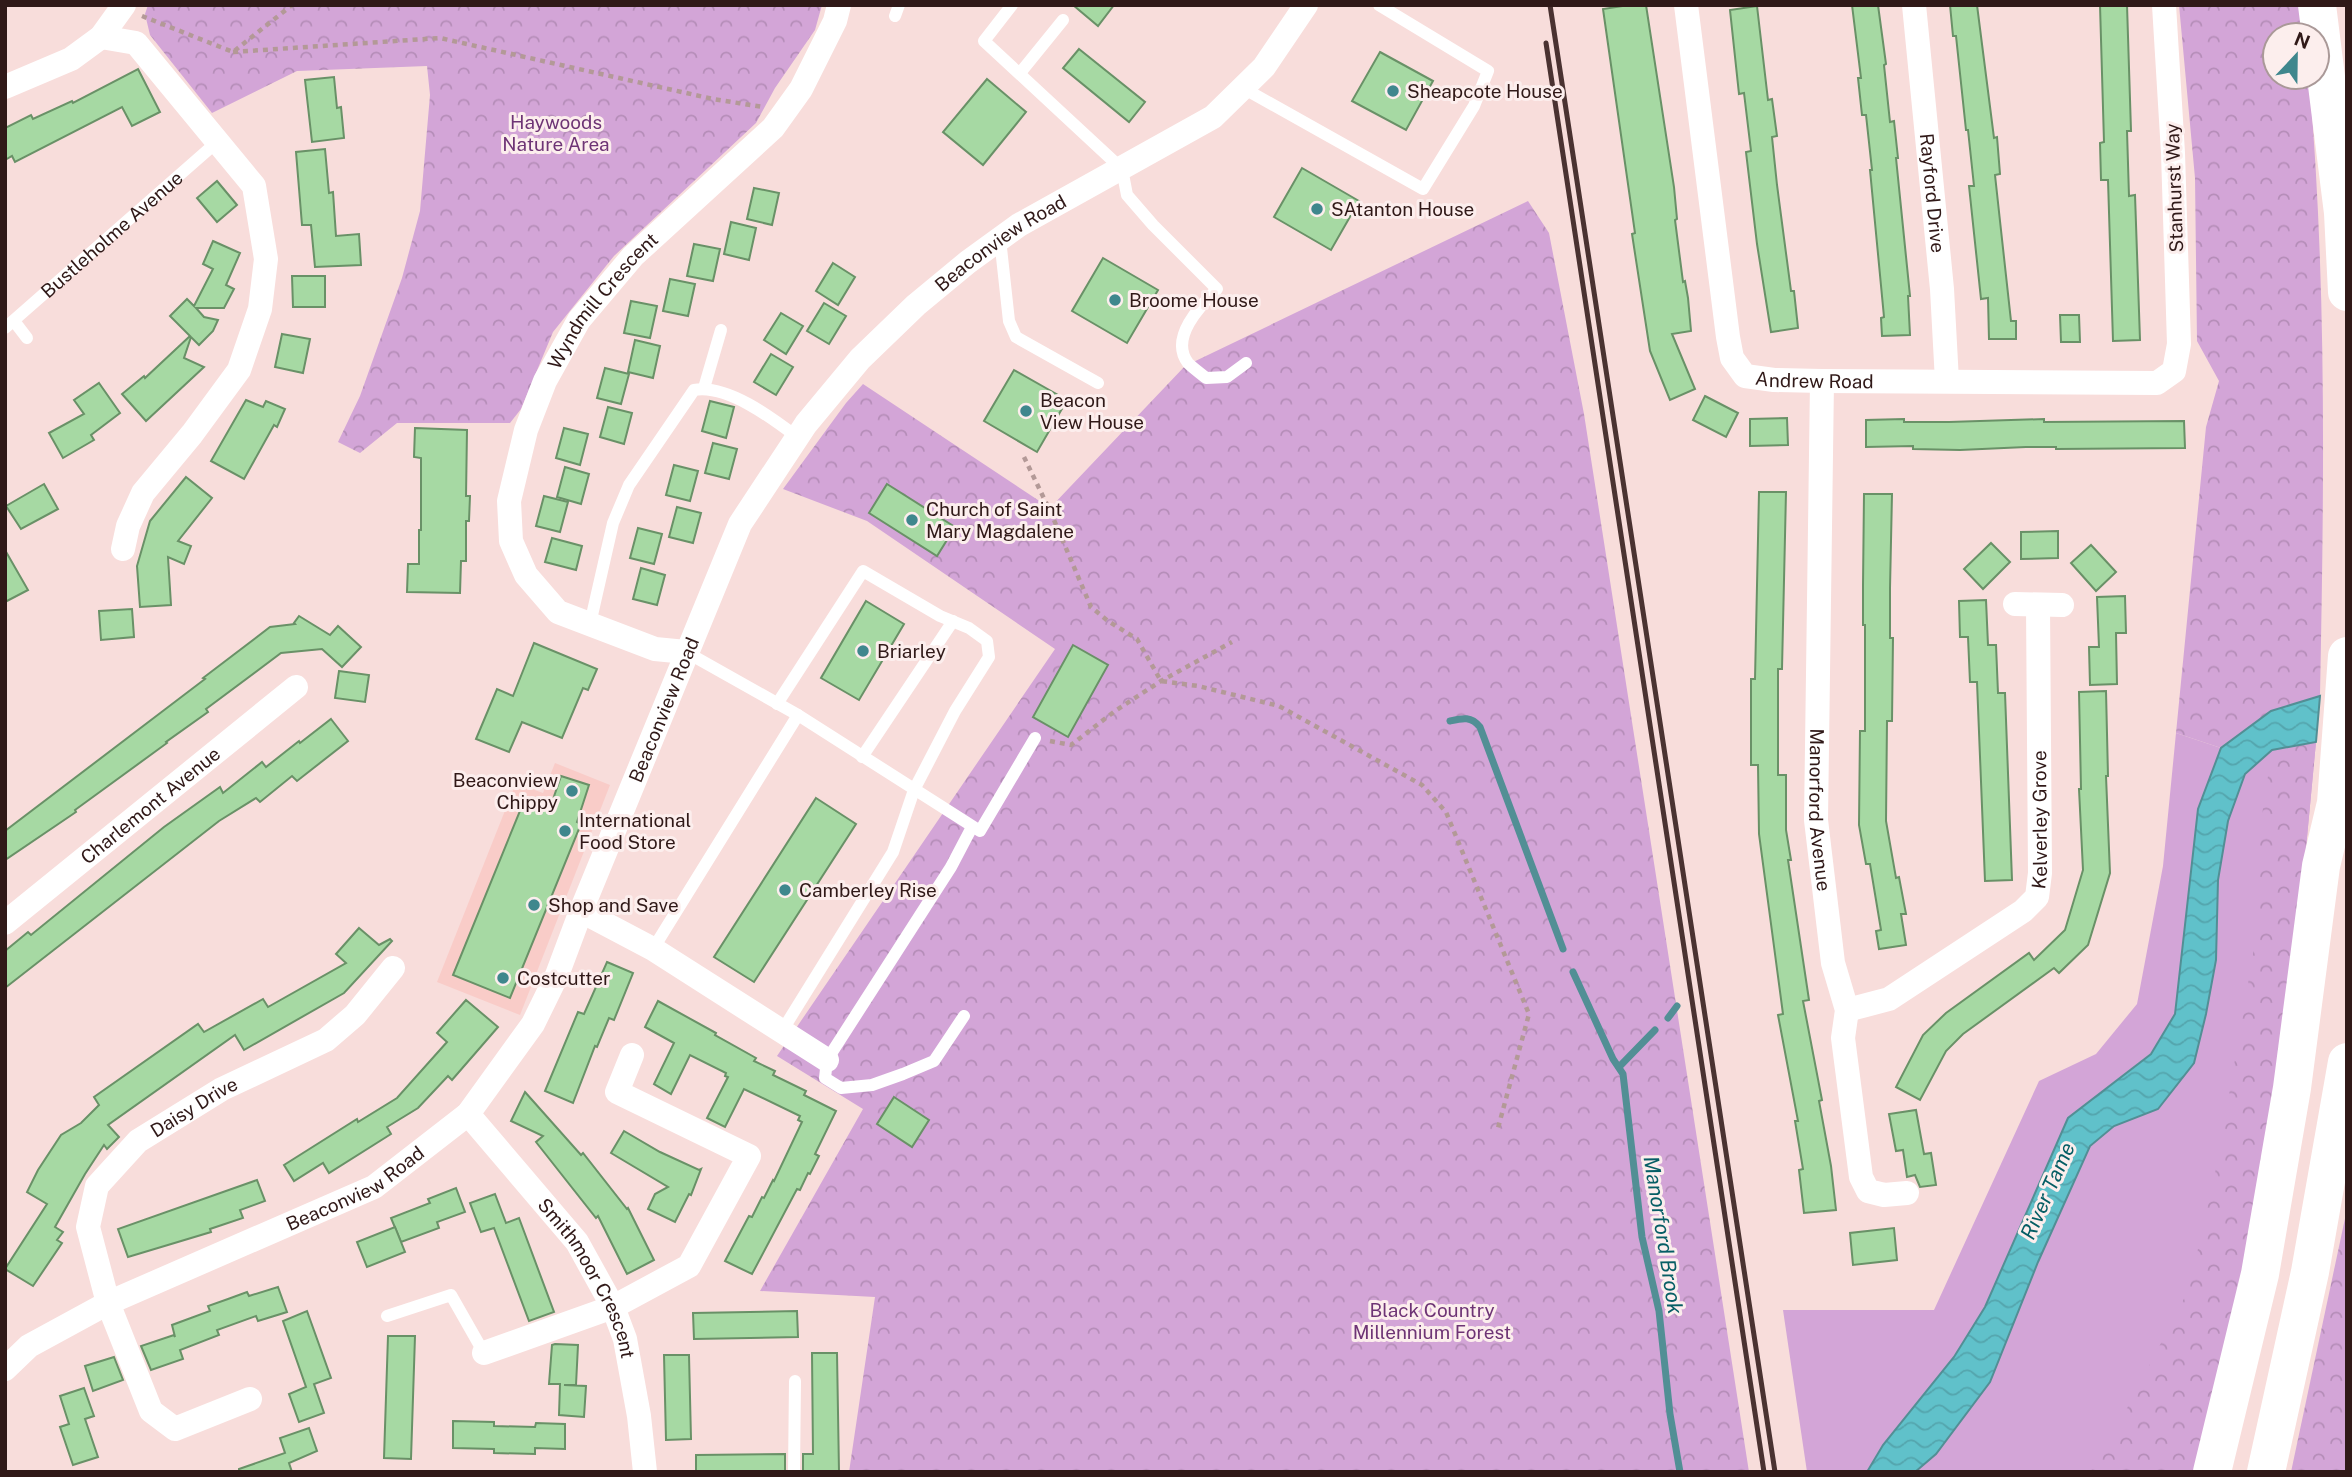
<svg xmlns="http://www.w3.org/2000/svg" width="2352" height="1477" viewBox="0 0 2352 1477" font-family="'Public Sans',sans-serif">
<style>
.built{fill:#f9ccc8}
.grass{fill:#d3a5d7}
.forest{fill:url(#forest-crowns)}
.water{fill:url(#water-waves);stroke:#528f95;stroke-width:2}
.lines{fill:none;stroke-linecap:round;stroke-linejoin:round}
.stream{stroke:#528f95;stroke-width:7}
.building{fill:#a6d9a3;stroke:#699167;stroke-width:2}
.path{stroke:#b39997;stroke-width:4.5;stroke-dasharray:5 5;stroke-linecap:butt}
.service{stroke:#fff;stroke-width:12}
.minor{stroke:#fff;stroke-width:24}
.motorway{stroke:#fff;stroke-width:38}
.rail{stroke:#4a3231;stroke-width:5}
.poi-dot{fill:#3f878d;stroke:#fceeed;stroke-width:2.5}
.labels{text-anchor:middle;stroke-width:6;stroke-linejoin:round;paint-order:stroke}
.poi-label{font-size:19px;fill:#301918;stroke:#fceeed;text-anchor:start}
.park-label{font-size:19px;fill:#6e3475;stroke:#fceeed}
.street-label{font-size:19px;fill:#301918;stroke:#fceeed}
.water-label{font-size:21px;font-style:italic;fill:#065e65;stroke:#fceeed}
</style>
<defs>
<pattern id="forest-crowns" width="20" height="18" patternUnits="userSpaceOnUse" patternTransform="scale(1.75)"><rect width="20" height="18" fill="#d3a5d7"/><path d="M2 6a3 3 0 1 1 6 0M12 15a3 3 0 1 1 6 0" fill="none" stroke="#b58db8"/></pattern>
<pattern id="water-waves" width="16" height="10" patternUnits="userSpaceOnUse" patternTransform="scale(1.75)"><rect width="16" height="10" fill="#60c1ca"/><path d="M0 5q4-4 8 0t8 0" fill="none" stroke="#54a5ad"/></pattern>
</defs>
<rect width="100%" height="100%" fill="#f8dddb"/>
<path class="built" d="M555,763l55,22 -90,230 -83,-33 79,-199 27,10z"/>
<g class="grass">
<path d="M2176,733l45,15 -23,61 -23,205 -24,39 -83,65 -83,189 -31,50 -71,88 -16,27h-60l-24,-162h151l105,-229 57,-27 41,-50 26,-138z"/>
<path d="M2316,742l-25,265 -93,465h-283l21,-18 102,-192 52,-116 24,-20 44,-17 36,-46 12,-49 10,-54 2,-80 10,-59 17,-47 27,-24z"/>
</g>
<g class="forest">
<path d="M148,5h674l-7,25 -40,58 -19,35 -142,133 -61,76 -32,77 -11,14h-113l-37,30 -22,-11 22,-46 42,-118 18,-67 10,-116 -3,-29 -130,5 -85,42 -62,-78 -5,-21z"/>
<path d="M2179,5h124l2,30h-30v42h34c18,206 15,413 11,619l-49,15 -50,37 -45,-15 30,-306 13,-46 -22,-40 -2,-163z"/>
<path d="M1528,201l21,32 35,181 165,1058h-900l26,-175 -115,-6 103,-182 -86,-53 278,-407 -188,-128 -84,-32 63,-86 17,-19 187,124 135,-142z"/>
<path d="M2316,742l-25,265 -38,241 -55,224h-109l9,-8 91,-175 29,-130 41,-240 -1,-78 14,-91z"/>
<path d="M2347,1209v263h-56z"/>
</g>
<path class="water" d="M2320,696l-4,46 -44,8 -27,24 -17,47 -10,59 -2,80 -10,54 -12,49 -36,46 -44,17 -24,20 -52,116 -48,120 -54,72 -21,18h-48l16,-27 71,-88 31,-50 83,-189 83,-64 24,-40 23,-205 23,-61 50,-37z"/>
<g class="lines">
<g class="stream">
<path d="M1450,721c13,-3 21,-5 30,6l83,222"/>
<path d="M1573,972l40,87 10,15 19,163 17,74 11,103 10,58"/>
<path d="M1668,1018l9,-12"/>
<path d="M1619,1067l36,-37"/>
</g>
</g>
<g class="building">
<path d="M1073,5h41l-16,21z"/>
<path d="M1629,5h17l28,182 3,32 -2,1 8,62 2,-1 3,17 3,33 -19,3 23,55 -25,11 -20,-49 -18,-117 3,-1 -32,-224z"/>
<path d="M1852,5h26l8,59 -2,1 6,57 4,-1 4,37h-2l14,138h-2l2,39 -28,1 -1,-18 3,-1 -14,-147h2l-6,-55h-4l-4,-37h3z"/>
<path d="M1950,5h27l17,133 3,-1 3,37 -5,1 5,46 11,100h5v18h-27l-1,-41 -7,1 -12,-113h5l-6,-56h-2l-10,-94h-3z"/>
<path d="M2100,5h27l4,126h-4l2,65 6,-1 5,145 -27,1 -5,-161h-7l-1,-37 4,-1z"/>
<path d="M1757,6l11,94 4,-1 5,37 -5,1 5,48 14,106h3l4,37 -27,4 -14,-88 -11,-92 5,-1 -7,-58 -5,1 -9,-84z"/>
<path d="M1079,49l66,53 -16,20 -66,-54z"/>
<path d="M1380,52l53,29 -27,49 -54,-29z"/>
<path d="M138,69l22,43 -28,14 -10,-19 -107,55 -3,-6 -7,4v-32l26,-13 2,4 39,-18 1,2z"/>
<path d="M334,77l3,31 4,-1 3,31 -32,4 -7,-62z"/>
<path d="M987,79l39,33 -43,53 -40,-33z"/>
<path d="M325,149l4,44 4,-1 3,44 23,-2 2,31 -46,2 -4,-42h-9l-6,-73z"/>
<path d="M1302,168l57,33 -28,49 -57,-33z"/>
<path d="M217,181l20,24 -20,17 -20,-24z"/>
<path d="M754,188l25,5 -7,32 -25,-6z"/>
<path d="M731,222l25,6 -7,32 -25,-6z"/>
<path d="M213,241l27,12 -14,32 8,4 -10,19h-28l8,9 14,3 -5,11 -14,14 -8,-8 -7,21 20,9 -58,54 -24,-27 22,-18 1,2 45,-42 -20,-20 17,-17 7,7 19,-37 -10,-5z"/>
<path d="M694,244l26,5 -7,32 -26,-5z"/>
<path d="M1103,258l55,32 -31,53 -55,-32z"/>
<path d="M833,263l22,14 -17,28 -22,-14z"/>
<path d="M292,276h33v31h-32z"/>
<path d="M670,279l25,5 -7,32 -25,-5z"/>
<path d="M631,301l26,5 -7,32 -26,-5z"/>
<path d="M824,303l22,13 -17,28 -22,-13z"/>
<path d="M781,313l22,13 -17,28 -22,-14z"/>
<path d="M2060,315h19l1,27h-19z"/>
<path d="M282,334l28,5 -7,34 -28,-6z"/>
<path d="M635,340l25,6 -7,32 -25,-6z"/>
<path d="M771,354l22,13 -17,28 -22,-13z"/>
<path d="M605,368l24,6 -8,30 -24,-6z"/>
<path d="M1014,370l53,30 -30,52 -53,-31z"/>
<path d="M99,383l21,30 -29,22 3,5 -31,18 -14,-25 35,-19 -10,-14z"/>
<path d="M1705,396l33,17 -12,24 -33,-17z"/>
<path d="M246,400l17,7 3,-6 19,8 -8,18 -3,-2 -30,54 -33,-18z"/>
<path d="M710,401l24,6 -8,31 -24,-7z"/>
<path d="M608,407l24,6 -8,31 -24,-7z"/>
<path d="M1787,418l1,27 -38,1v-27z"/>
<path d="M1904,419v3h45l95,-3v3l140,-1 1,27 -129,1v-2h-30l-66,3 -47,-1v-3l-47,1v-27z"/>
<path d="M415,428l52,2 -1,66h4l-1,25h-3v40h-5l-1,32 -53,-1 1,-28h11v-34h2v-72l-7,-1z"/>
<path d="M564,428l24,6 -8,31 -24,-7z"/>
<path d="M713,443l24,6 -8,30 -24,-6z"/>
<path d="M674,465l24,6 -8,30 -24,-6z"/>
<path d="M565,467l24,7 -8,30 -24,-7z"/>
<path d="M186,477l26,21 -34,43 13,5 -7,18 -16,-7 3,48 -31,2 -3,-41 13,-45z"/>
<path d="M44,484l14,25 -37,20 -15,-23z"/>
<path d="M887,484l68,43 -18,29 -68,-43z"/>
<path d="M1759,492h27l-4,177h-4v106h8v55l5,30h-3l21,140 -6,1 19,99 -3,1 12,65 5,44 -32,3 -5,-43 4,-1 -8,-48h3l-20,-106 5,-1 -24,-180 -1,-69h-7v-86h4z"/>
<path d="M1864,494h28l-2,94v50h3l-1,83h-5l-1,100 10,57 3,-1 7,37h-5l5,31 -27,4 -3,-18 5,-1 -11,-66h-4l-7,-39 1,-94h5v-106h-2v-40z"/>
<path d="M544,496l24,6 -8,30 -24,-6z"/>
<path d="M677,507l24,6 -8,30 -24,-6z"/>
<path d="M638,528l24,6 -8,30 -24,-6z"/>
<path d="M2058,531v27l-37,1v-27z"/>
<path d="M552,538l30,8 -6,24 -31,-8z"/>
<path d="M1991,543l19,19 -27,27 -19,-20z"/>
<path d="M2091,545l25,27 -20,19 -25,-28z"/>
<path d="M5,550l23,40 -23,12z"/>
<path d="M641,568l24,7 -8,30 -24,-6z"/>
<path d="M2125,596l1,37h-10l1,51 -27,1 -1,-38h10l-2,-50z"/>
<path d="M1986,600l2,45h8l2,48h7l7,187 -27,1 -8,-199h-7l-2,-45h-8l-1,-36z"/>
<path d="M866,601l38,23 -45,76 -38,-22z"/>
<path d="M132,609l2,28 -33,3 -2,-29z"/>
<path d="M299,616l31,19 8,-9 23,21 -19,20 -20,-18 -41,4 -75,56 2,3 -42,30 1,1 -92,67 1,2 -71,48v-29l200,-152 -2,-1 67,-51 25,-3 -1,-1z"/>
<path d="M534,643l63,26 -9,21 -5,-2 -21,50 -40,-16 -13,30 -33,-13 21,-50 16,7z"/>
<path d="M1073,645l35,20 -40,72 -35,-20z"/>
<path d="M339,671l30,4 -4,27 -30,-4z"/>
<path d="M2106,691l2,85h-2l4,97 -22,72 -29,28 -5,-5 -91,66 -17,17 -26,49 -24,-13 27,-52 23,-22 83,-60 5,7 31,-30 18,-60 -4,-81h2l-2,-97z"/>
<path d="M331,719l17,22 -51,40 -5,-5 -32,26 -4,-4 -37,23 -214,167v-37l23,-19 3,3 133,-108 56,-40 3,6 39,-31 4,5 33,-26 1,2z"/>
<path d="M561,776l28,9 -12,37 4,2 -71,174 -57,-23 71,-174 25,10z"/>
<path d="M816,798l40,26 -102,158 -40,-25z"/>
<path d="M359,928l20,17 11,-6 2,2 -48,52 -100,57 -9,-15 -127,90 11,12 -12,12 -3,-4 -19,29 -30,53 8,5 -6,8 5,3 -29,43 -28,-17 42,-65 -20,-12 11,-22 23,-35 20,-12 18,-18 -5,-8 104,-73 6,8 59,-33 5,8 78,-44 -10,-9z"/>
<path d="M607,962l26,11 -19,47 -5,-2 -12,29 -2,-1 -22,57 -28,-12 33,-79 6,2z"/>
<path d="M466,1000l32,27 -46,53 -4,-4 -30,32 -31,19 4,7 -62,39 -6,-10 -29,18 -10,-16 73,-46 1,3 39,-24 50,-56 -10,-9z"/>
<path d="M658,1001l58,32 -1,2 41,23 -2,3 21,10 -2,4 33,16 -2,4 32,16 -21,43 4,2 -9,18 -2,-1 -8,17 -3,-1 -45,85 -27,-13 24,-45 3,1 10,-20 2,1 9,-18 1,1 28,-59 -4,-2 2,-4 -56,-27 -19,38 -18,-9 21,-41 -3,-1 1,-3 -36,-18 -19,39 -17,-10 20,-41 -29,-16z"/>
<path d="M525,1092l56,63 2,-2 44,56 1,-1 26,52 -27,14 -29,-58 -2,2 -60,-76 7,-6 -32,-15z"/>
<path d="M894,1097l35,23 -17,27 -35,-23z"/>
<path d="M1916,1110l8,44 7,-1 5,32 -16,2 -5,-12 -8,2 -4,-27 -7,1 -7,-37z"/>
<path d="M624,1131l36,21 39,18 2,-1 -10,26 -2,-1 -14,28 -27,-13 7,-15 13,-7 -57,-34z"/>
<path d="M257,1180l8,21 -25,9 3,8 -33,11 1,3 -83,25 -10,-28z"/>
<path d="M456,1188l9,24 -28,10 2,6 -38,14 -10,-24 39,-15 -2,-4z"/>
<path d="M495,1194l11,29 13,-5 35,94 -25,9 -35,-93 -13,4 -11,-29z"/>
<path d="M395,1227l10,25 -38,15 -10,-25z"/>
<path d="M1894,1228l3,32 -44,5 -3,-32z"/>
<path d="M278,1287l9,25 -29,9 -2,-5 -39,14 2,5 -39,15 3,9 -32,11 -10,-24 33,-11 1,2 -3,-12 38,-14 -2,-5 20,-7 19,-7 2,4z"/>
<path d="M307,1311l24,67 -17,6 10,29 -25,9 -10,-28 17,-7 -23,-66z"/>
<path d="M797,1311l1,26 -104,2 -1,-26z"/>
<path d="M388,1336h27l-4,123 -27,-1z"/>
<path d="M555,1344l23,1 -2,40h-12l22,1 -2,31 -25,-2 1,-31h-11l3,-39z"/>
<path d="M812,1353h25l2,119h-36v-18h10z"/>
<path d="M664,1355h25l2,84 -25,1z"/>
<path d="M114,1357l9,23 -30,11 -8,-25z"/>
<path d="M84,1388l10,28 -9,3 13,38 -25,8 -13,-38 9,-3 -9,-28z"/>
<path d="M453,1421l41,1v4l41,1 1,-4 29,1v25l-30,-1v6l-41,-1v-4l-41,-1z"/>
<path d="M309,1428l8,23 -28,12 3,9h-53v-3l46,-16 -5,-15z"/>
<path d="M785,1454v18h-89v-17z"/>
</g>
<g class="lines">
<g class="path">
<path d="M142,16l91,36 59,-47"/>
<path d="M233,52l207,-14 273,61 50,8"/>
<path d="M1024,457l27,56 40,94 17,14 29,18 24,42 37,5 81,20 143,79 24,27 83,202 -31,114"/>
<path d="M1050,741l21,4 44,-34 46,-30 71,-39"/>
</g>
<g class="service">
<path d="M1012,5l-28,36 138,128 5,26 26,30 64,64c-17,17 -48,49 -29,74 5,5 12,10 18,15l21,-1 19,-14"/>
<path d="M895,16l4,-11"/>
<path d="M1020,73l43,-53"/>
<path d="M1243,88l180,101 51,-83 14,-35 -109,-66"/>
<path d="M1000,239l9,82 7,16 82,46"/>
<path d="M14,321l13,17"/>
<path id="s1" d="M5,328l212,-186"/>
<path d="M704,388l17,-58"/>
<path d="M590,624l23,-101 16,-38 65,-95c33,-6 78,28 103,47"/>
<path d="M686,652l112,63 182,116 55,-93"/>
<path d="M777,704l86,-133 77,45 29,12 18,13 2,16 -34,54 -41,79 -21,62 -111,179"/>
<path d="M862,757l91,-136"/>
<path d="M653,949l145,-234"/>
<path d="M964,1016l-30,45 -31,13 -31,11 -31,3 -16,-10 2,-18 124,-193 21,-40"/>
<path d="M387,1316l64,-21 33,58"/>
<path d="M794,1472l1,-91"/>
</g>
<g class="minor">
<path id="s2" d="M1686,5l42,332 4,21 13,18 29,4 48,1 335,2 17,-12 5,-27 -6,-191 -9,-148"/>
<path id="s3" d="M1914,5l28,284 5,92"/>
<path d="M101,37l35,6 118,143 12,73 -6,50 -21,61 -47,64 -49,59 -15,33 -5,23"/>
<path d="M5,87l66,-28 30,-22 23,-32"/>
<path id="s4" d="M1822,381l-6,439 17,143 14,47 -4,28 18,139 7,14 16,4 23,-2"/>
<path d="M2015,604l47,1"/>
<path id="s5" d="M686,652l-31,-3 -97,-37 -32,-37 -15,-34 -2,-40 17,-71 19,-49 34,-61 54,-64 140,-128 28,-39 34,-68 4,-16"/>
<path d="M581,911l72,38 174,111"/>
<path id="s6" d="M5,923l291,-236"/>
<path id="s7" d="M1847,1010l42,-11 134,-88 14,-14 3,-24 -2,-268"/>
<path id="s8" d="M468,1114l109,128 36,65 12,32 14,77 6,56"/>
<path d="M484,1353l129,-46 76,-41 60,-110 -132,-64 15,-37"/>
<path id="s9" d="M5,1369l24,-23 79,-43 266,-116 94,-73 65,-90 24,-49 24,-64 159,-387 66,-100 54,-65 56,-54 52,-43 51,-37 194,-108 51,-50 42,-62"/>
<path id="s10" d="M250,1399l-75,30 -24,-18 -43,-108 -20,-76 9,-41 41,-45 84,-52 104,-49 29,-25 38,-47"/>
</g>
<g class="motorway">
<path d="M2317,5l26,208 4,79"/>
<path d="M2212,1472l48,-198 32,-186 29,-222 15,-63 11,-147"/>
<path d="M2266,1472l44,-200 37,-210"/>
</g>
<g class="rail">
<path d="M1550,5l225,1467"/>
<path d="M1546,43l218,1429"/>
</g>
</g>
<g class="poi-dot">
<circle cx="1393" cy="91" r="7"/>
<circle cx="1317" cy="209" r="7"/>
<circle cx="1115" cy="300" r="7"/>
<circle cx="1026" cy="411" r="7"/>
<circle cx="912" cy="520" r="7"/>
<circle cx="863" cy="651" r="7"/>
<circle cx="572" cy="791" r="7"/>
<circle cx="565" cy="831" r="7"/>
<circle cx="785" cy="890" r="7"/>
<circle cx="534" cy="905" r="7"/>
<circle cx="503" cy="978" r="7"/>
</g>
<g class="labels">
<g class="poi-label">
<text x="1407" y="98">Sheapcote House</text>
<text x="1331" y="216">SAtanton House</text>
<text x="1129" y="307">Broome House</text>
<text x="1040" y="407">Beacon<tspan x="1040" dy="22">View House</tspan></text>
<text x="926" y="516">Church of Saint<tspan x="926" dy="22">Mary Magdalene</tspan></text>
<text x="877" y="658">Briarley</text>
<text x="558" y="787" text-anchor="end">Beaconview<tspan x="558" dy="22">Chippy</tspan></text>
<text x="579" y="827">International<tspan x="579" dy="22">Food Store</tspan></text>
<text x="799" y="897">Camberley Rise</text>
<text x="548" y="912">Shop and Save</text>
<text x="517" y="985">Costcutter</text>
</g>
<g class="park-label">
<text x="556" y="129">Haywoods<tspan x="556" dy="22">Nature Area</tspan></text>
<text x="1432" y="1317">Black Country<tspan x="1432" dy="22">Millennium Forest</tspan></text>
</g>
<g class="street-label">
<text transform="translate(2174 188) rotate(-92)" y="7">Stanhurst Way</text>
<text dy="7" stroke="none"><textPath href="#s3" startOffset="189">Rayford Drive</textPath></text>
<text dy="7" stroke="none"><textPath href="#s1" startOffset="142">Bustleholme Avenue</textPath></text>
<text dy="7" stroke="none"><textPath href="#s9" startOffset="1572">Beaconview Road</textPath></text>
<text dy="7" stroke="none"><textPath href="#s5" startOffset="486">Wyndmill Crescent</textPath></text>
<text dy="7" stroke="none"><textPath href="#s2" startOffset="448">Andrew Road</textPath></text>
<text dy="7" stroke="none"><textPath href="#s9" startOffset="984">Beaconview Road</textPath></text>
<text dy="7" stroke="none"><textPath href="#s6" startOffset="187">Charlemont Avenue</textPath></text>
<text dy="7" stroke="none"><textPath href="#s4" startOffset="429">Manorford Avenue</textPath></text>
<text dy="7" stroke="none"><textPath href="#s7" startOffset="301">Kelverley Grove</textPath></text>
<text dy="7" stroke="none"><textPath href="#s10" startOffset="474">Daisy Drive</textPath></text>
<text dy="7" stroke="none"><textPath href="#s9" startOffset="396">Beaconview Road</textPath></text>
<text dy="7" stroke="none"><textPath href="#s8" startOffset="205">Smithmoor Crescent</textPath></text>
</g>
<g class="water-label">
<text transform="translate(2048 1191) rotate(-66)" y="7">River Tame</text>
<text transform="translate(1663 1235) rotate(81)" y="7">Manorford Brook</text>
</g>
</g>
<rect width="2352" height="1477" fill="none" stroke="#301918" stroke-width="14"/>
<g transform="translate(2296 56) rotate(22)"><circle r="33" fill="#fceeed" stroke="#aa9998" stroke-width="2"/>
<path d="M0-5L12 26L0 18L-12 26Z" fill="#3f878d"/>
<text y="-10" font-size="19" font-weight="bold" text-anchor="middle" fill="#301918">N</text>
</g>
</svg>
